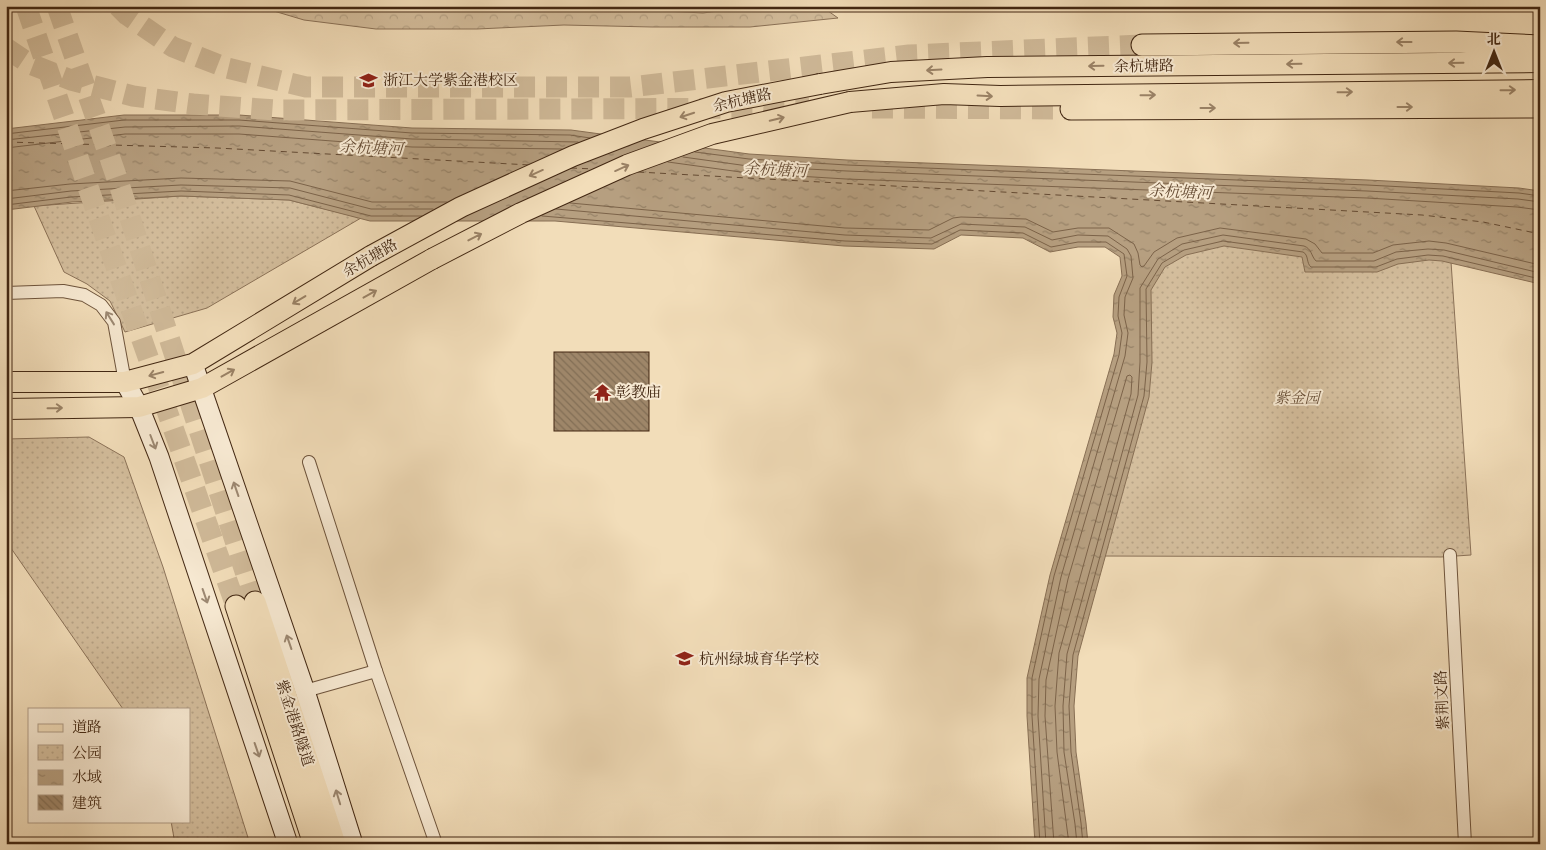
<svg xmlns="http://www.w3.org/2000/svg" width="1546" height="850" viewBox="0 0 1546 850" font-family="'IM FELL French Canon','Noto Serif SC',serif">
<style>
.forest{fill:url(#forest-crowns);stroke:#8b7258}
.park{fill:url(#park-dots);stroke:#8b7258}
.water{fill:url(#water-ripples);stroke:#886f54}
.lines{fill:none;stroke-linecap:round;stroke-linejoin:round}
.shore{stroke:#7c6349;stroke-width:1}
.stream{stroke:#886f54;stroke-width:4}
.ferry{stroke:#654b33;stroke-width:1;stroke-dasharray:6 5;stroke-linecap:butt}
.building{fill:url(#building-back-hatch);stroke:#422712}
.trunk-tunnel{stroke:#cfb998;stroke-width:21;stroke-dasharray:21 11;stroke-linecap:butt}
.minor-casing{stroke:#6e543c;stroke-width:14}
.secondary-casing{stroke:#422712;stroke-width:21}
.primary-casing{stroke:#422712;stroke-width:22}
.trunk-casing{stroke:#422712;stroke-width:23}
.minor{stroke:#f7e9d2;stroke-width:12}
.secondary{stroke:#f7e9d2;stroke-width:19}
.primary{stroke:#f2ddb9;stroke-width:20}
.trunk{stroke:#f2ddb9;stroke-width:21}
.primary-bridge-casing{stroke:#422712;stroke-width:22;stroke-linecap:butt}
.primary-bridge{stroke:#f2ddb9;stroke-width:20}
.oneway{stroke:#9a8266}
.oneway2{stroke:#9c8872}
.labels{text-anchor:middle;stroke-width:4;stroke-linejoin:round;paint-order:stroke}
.street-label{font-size:15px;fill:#422712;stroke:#f7e9d2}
.poi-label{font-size:15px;fill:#422712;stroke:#f7e9d2;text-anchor:start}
.park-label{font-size:15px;font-style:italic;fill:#664d35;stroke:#f7e9d2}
.water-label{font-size:16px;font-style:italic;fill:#654b33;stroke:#f7e9d2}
</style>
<defs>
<pattern id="forest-crowns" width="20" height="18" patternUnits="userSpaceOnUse" patternTransform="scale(1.25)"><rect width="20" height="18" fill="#d4be9d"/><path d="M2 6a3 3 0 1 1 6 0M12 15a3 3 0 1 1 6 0" fill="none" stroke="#b7a386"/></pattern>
<pattern id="park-dots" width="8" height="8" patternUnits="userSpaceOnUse" patternTransform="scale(1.25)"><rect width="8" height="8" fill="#d4be9d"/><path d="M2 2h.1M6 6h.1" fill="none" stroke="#b7a386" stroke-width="1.8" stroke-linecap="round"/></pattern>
<pattern id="water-ripples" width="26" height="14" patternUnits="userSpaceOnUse" patternTransform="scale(1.25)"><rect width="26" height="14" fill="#b69f80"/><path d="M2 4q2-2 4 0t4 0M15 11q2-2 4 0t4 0" fill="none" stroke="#968267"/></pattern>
<pattern id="building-back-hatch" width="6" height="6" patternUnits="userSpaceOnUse" patternTransform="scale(1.25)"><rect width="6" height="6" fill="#9e8669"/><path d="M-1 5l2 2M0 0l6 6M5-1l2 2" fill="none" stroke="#826e55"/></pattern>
</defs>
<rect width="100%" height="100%" fill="#f2ddb9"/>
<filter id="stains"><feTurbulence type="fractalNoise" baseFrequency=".004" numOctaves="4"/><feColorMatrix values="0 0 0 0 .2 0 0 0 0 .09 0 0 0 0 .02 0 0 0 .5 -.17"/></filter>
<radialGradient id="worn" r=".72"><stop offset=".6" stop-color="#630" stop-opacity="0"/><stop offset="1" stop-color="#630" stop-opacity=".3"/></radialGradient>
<path class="forest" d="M257,6h345l7,2 94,5 51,-7h67l17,12 -88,9h-98l-88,-2 -87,4h-101l-72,-9z"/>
<g class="park">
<path d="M181,196l108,4 72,18 -154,90 -82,24 -15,-31 -23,-17 -23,-12 -30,-66z"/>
<path d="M1176,231l274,16 21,308 -30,2 -346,-1 50,-274z"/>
<path d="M89,437l35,20 39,110 87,277h-75l-4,-23h18v-112h-66l-117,-168v-102z"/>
</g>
<path class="water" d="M124,115h115l173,13 159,2 178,24 98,6 521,20 151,8 21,3v93l-98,-23 -13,-1 -31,4 -21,8h-72l-3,-15 -78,-11 -38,9 -21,12 -14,23 1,72 -3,35 -71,259 -4,50 2,46 10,71 2,21h-53l-8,-128v-38l23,-103 64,-221 3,-21 -4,-16 1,-22 8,-19 -2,-19 -15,-10h-27l-28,5 -27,-14 -62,-3 -27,14 -90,-3 -289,-25h-185l-81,-21 -108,-4 -109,6 -66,8v-81z"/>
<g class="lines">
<g class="shore">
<path d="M6,134l118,-14h115l173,13 158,2 20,3"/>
<path d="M6,140l119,-13 114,-1 173,13 166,3"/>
<path d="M6,148l119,-14h114l173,13 150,2"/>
<path d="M695,152l54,7 98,6 520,20 152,8 21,3"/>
<path d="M683,157l65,9 99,5 520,20 151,8 22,3"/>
<path d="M668,162l80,11 98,6 521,19 150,9 23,3"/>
<path d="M6,191l64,-7 111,-6 109,3 82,21h75"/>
<path d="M6,199l65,-8 110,-6 109,3 81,21h62"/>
<path d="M570,203l275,25 84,2 24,-12 8,-1 65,2 27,13 25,-4h31l25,16 4,9 2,12 2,2 2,-1 10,-14 23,-14 43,-10 86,11 9,5 7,9h51l20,-8 36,-4 17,2 94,22"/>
<path d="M6,205l65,-8 110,-6 108,4 82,21h51"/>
<path d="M556,209l289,26 86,3 30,-14 64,3 27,13 26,-5 30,1 19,13 4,7 2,22 -8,19 -1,18 4,18 -3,23 -64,221 -22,102 -1,37 8,128"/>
<path d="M542,216l303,25 87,3 28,-14 63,3 28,14 27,-5h28l18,12 3,22 -8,21 -1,19 4,17 -3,22 -65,221 -22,102v38l8,128"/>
<path d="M1054,844l-9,-128 1,-36 22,-101 59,-203 3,-1 2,2 -1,17 -72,259 -4,53 2,46 12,92"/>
<path d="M1077,844l-2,-20 -11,-72 -1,-46 4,-52 71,-259 2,-33v-74l18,-29 24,-15 41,-9 81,11c8,3 7,10 12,15h58l22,-9 32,-3 16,1 96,23"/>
<path d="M1083,844l-2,-21 -10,-71 -2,-46 4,-51 71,-259 3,-34 -1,-73 16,-26 22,-13 39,-9 80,11c6,3 3,11 8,15h65l21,-8 31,-4 15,1 97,23"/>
</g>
<path class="stream" d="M905,6l37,2 19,-2"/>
<g class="ferry">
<path d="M6,142l211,6 313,17"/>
<path d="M571,168l24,1"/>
<path d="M638,172l784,43 61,7 57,12"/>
</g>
</g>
<rect class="building" x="554" y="352" width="95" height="79"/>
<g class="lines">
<g class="trunk-tunnel">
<path d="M26,6l63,184 147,416"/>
<path d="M57,6l62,178 136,418"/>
<path d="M118,6l9,9 46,32 54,21 79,19h324l279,-32 233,-10"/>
<path d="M6,48l24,16 41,16 62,16 60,8 83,6 533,-2"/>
<path d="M872,108l199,1"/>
</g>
<defs>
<g id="minor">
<path d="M6,293l57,-2 21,4 17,10 13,17 11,60"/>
<path d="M309,462l67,209 60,173"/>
<path d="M1450,555l15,289"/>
<path d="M305,691l71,-20"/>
</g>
<g id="secondary">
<path d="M193,364l112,327 48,153"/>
<path d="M125,382l14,25 20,50 129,387"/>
</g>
<g id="primary">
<path d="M820,84l71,-12 96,-5 553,-5"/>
<path d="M850,102l94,-8 56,2 540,-6"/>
<path d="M6,382h119l68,-18 178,-108"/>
<path d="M6,409l133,-2 63,-19 230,-129"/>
</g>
<g id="trunk">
<path d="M1142,45l314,-3 84,4"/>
<path d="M1071,109l469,-2"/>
<path d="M255,602l80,242"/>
<path d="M236,606l78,238"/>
</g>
</defs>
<use href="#minor" class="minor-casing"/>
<use href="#secondary" class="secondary-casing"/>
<use href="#primary" class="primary-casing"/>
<use href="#trunk" class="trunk-casing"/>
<use href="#minor" class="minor"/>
<use href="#secondary" class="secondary"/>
<use href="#primary" class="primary"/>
<use href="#trunk" class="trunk"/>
<defs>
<g id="primary-bridge">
<path d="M371,256l90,-49 112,-51 70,-27 83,-27 94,-18"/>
<path d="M432,259l89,-46 106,-48 85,-31 138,-32"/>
</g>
</defs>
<use href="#primary-bridge" class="primary-bridge-casing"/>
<use href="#primary-bridge" class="primary-bridge"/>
</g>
<defs><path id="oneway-shaft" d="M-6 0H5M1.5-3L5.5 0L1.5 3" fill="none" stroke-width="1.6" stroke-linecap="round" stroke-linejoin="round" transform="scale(1.25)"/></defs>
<g class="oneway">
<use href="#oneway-shaft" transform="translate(1404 42) rotate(180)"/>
<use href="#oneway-shaft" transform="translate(1241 43) rotate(179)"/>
<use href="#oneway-shaft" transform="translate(1456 63) rotate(179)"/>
<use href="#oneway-shaft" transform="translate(1294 64) rotate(179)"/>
<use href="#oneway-shaft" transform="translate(1096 66) rotate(179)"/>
<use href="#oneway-shaft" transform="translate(934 70) rotate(177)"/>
<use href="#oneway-shaft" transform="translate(1508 90) rotate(-1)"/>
<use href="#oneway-shaft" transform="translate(1345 92) rotate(-1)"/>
<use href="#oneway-shaft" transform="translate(1148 95) rotate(-1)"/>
<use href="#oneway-shaft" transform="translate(985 96) rotate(3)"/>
<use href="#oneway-shaft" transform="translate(1405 107)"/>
<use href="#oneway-shaft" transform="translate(1208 108)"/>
<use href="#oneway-shaft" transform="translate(687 115) rotate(162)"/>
<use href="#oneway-shaft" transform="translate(777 119) rotate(-13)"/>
<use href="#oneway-shaft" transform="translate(622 168) rotate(-24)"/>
<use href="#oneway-shaft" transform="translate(536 173) rotate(156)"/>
<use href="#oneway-shaft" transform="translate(475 237) rotate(-27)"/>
<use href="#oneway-shaft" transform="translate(370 294) rotate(-29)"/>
<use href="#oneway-shaft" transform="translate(299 300) rotate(149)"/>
<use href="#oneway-shaft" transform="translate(228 373) rotate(-29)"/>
<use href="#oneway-shaft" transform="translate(156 374) rotate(165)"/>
<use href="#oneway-shaft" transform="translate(55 408) rotate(-1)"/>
</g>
<g class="oneway2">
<use href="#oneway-shaft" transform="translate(110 318) rotate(-122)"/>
<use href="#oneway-shaft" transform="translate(153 442) rotate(69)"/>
<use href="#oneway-shaft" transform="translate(236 489) rotate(-109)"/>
<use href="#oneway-shaft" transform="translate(205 596) rotate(71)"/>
<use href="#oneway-shaft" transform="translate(289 642) rotate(-109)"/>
<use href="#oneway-shaft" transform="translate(257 750) rotate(71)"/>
<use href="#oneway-shaft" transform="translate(338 797) rotate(-107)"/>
</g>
<defs>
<symbol id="university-bare" viewBox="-9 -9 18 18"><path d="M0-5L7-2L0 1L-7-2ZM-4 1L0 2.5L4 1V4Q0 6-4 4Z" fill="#8f2418" stroke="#f7e9d2" stroke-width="2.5" paint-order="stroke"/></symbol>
<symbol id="temple-bare" viewBox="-9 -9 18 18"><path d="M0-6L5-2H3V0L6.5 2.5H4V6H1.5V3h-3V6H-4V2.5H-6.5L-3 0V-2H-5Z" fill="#8f2418" stroke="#f7e9d2" stroke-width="2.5" paint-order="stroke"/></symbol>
<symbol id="school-bare" viewBox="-9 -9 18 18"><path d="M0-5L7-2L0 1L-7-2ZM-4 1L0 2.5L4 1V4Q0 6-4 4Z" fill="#8f2418" stroke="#f7e9d2" stroke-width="2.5" paint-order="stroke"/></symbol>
</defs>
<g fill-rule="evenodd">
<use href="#university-bare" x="356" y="68" width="25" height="25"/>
<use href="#temple-bare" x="590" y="380" width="25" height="25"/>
<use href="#school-bare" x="672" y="646" width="25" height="25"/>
</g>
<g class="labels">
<g class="street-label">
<text transform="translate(1144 66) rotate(-1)" y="5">余杭塘路</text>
<text transform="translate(742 100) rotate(-13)" y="5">余杭塘路</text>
<text transform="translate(370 258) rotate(-30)" y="5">余杭塘路</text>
<text transform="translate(1442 700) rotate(-93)" y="5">紫荆文路</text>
<text transform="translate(295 723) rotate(72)" y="5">紫金港路隧道</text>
</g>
<g class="poi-label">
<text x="383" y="85">浙江大学紫金港校区</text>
<text x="616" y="397">彰教庙</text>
<text x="699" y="664">杭州绿城育华学校</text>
</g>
<g class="park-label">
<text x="1297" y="403">紫金园</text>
</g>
<g class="water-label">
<text transform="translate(371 147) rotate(3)" y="6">余杭塘河</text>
<text transform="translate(775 169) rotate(3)" y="6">余杭塘河</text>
<text transform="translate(1180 191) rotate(3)" y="6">余杭塘河</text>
</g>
</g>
<rect width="1546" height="850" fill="none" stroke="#f2ddb9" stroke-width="25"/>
<rect x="8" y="8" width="1531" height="835" fill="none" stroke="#422712" stroke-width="2.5"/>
<rect x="12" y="12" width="1521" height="825" fill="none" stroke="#422712"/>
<rect x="28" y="708" width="162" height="115" fill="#f7e9d2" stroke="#af9b85"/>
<rect x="38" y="724" width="25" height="8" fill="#f2ddb9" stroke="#af9b85"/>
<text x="72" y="732" font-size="15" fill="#422712">道路</text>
<rect x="38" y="745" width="25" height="15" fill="url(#park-dots)" stroke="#af9b85"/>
<text x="72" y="758" font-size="15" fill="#422712">公园</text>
<rect x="38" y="770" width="25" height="15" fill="url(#water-ripples)" stroke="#af9b85"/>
<text x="72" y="782" font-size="15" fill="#422712">水域</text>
<rect x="38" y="795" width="25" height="15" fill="url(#building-back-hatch)" stroke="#af9b85"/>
<text x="72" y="808" font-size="15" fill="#422712">建筑</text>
<g transform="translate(1494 52)" stroke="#f7e9d2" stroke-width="4" paint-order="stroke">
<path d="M0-4L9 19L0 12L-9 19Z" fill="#422712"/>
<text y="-8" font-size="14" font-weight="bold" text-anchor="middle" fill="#422712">北</text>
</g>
<rect width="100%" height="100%" filter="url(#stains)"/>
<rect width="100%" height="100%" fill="url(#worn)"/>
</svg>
